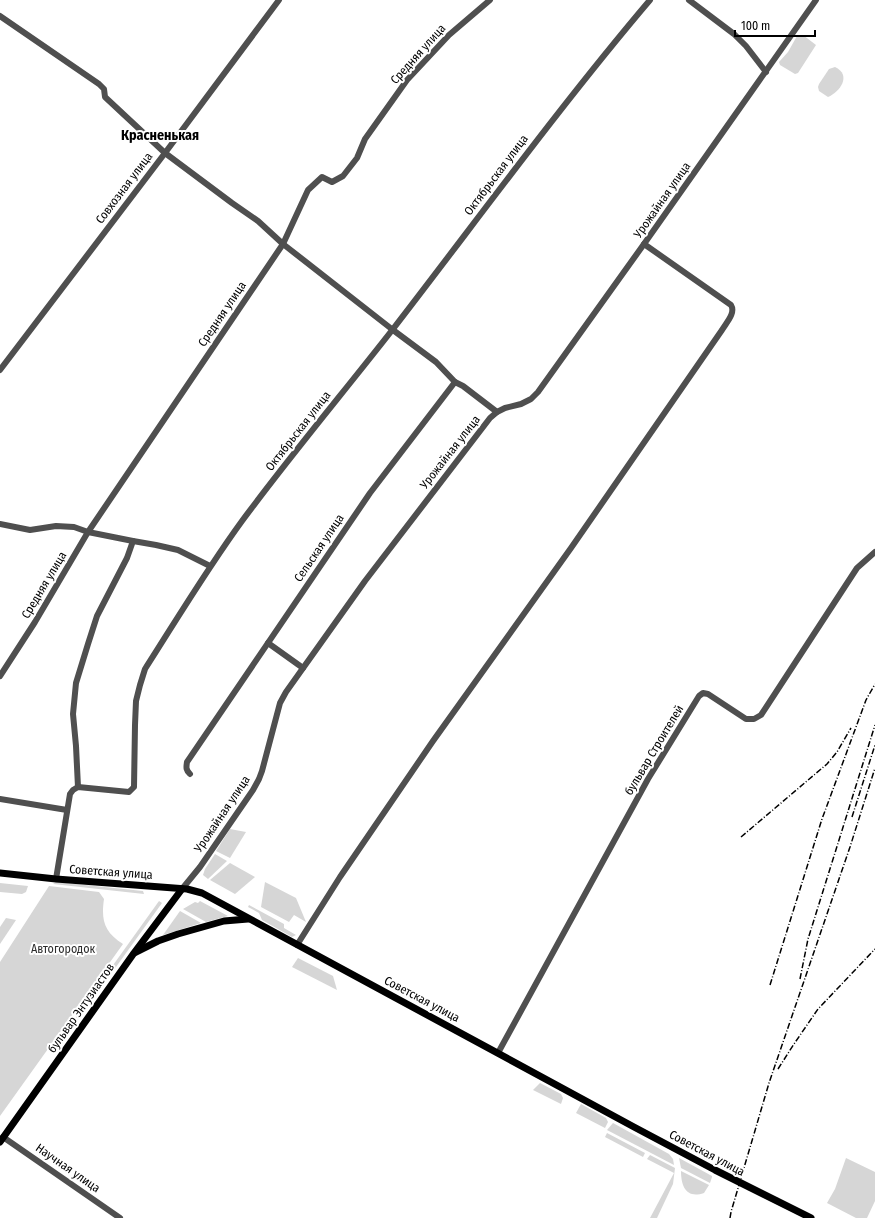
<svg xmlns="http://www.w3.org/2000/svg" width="875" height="1218" viewBox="0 0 875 1218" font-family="'Fira Sans Condensed',sans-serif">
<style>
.green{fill:#d6d6d6}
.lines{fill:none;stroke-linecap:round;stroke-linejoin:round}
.minor{stroke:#4f4f4f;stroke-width:6}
.major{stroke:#000;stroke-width:7}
.rail{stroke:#000;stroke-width:1.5;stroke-dasharray:6 2 1 2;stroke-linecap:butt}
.labels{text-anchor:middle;stroke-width:4;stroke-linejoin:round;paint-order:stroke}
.street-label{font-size:12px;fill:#000;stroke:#fff}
.park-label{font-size:12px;fill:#2d2d2d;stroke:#fff}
.quarter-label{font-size:14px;font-weight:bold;fill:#000;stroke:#fff}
</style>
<rect width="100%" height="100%" fill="#fff"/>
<g class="green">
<path d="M800,35h3l13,10 -18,28 -3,1 -15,-9 -1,-3 9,-10 9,-16z"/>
<path d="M835,67c17,8 5,25 -7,30l-9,-6 -1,-4 1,-3 10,-15z"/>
<path d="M230,829l16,3 -16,26 -14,-7z"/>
<path d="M215,854l12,7 -19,18 -5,-4 2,-6z"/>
<path d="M230,863l25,14 -20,17 -25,-14z"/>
<path d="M56,882l87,9 1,3 -91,-10z"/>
<path d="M265,882l31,16 10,24 -12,-7 -5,7 -28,-15z"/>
<path d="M0,883l28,3 -2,6 -4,2 -22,-2z"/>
<path d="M49,886l50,6 5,7c-3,21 0,33 19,45l-123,172v-154z"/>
<path d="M159,901l3,2 -105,146h-4z"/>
<path d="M200,901l28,15 -22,6 -23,-13 12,-7 3,1z"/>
<path d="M249,905l35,19v4l12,7 -4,2 -30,-17 -3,-7 -11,-6z"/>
<path d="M180,911l21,12 -38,12z"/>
<path d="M6,918l10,2 -16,24v-17z"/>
<path d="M298,958l35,18 4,14 -45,-23z"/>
<path d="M540,1083l21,11 2,4 -2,6 -28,-14z"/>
<path d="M581,1104l25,14 2,4 -3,6 -29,-15z"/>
<path d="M613,1123l56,31 4,5 1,6 -67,-35z"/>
<path d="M607,1133l38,20 -2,4 -38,-20z"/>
<path d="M650,1155l25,13 -2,16 -16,34h-7l24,-45 -27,-14z"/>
<path d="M679,1158l33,18v1l-2,6 -29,-15z"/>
<path d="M846,1158l29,14v29l-8,17h-11l-29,-15 8,-14z"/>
<path d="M681,1171l28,14 -5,8c-18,6 -23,-7 -23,-22z"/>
</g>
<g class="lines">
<g class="minor">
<path d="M689,0l45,34 12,12 20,26"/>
<path d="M0,16l99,68 5,5 1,8 60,56 67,50 26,18 25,23 110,86 43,32 19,20"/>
<path d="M0,370l165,-217 114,-153"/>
<path d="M0,524l30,6 26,-4 18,1 14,5 45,9"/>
<path d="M268,643l35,25"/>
<path d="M0,676l35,-54 53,-90 195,-288 25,-54 14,-13 10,5 11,-6 14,-18 8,-19 42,-59 42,-45 41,-35"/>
<path d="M190,774c-4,-4 -4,-6 -3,-12l183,-269 85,-111 8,4 34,26"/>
<path d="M78,787l-2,-41 -3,-32 3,-31 12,-39 9,-28 30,-58 6,-17 23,4 22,5 32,16"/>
<path d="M0,799l67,11"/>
<path d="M56,879l14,-85 3,-4 5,-3 51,5 5,-5 1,-62 1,-24 4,-16 5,-16c32,-50 62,-100 97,-148 48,-65 101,-128 151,-192 85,-110 167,-223 257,-329"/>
<path d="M182,889l18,-22 53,-77 6,-11 3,-8 18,-68 6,-11 79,-111 125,-163 7,-6 8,-4 16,-4 10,-5 7,-7 106,-148 172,-244"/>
<path d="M297,945l43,-68 93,-136 138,-193 151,-218c4,-7 14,-17 9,-25l-87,-61"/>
<path d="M498,1053l150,-274 51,-83 4,-3 5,1 38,25h8l7,-4 96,-147 18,-16"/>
<path d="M3,1137l117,81"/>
</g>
<g class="major">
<path d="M0,873l56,6 131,10 15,4 432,234 81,43 96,48"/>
<path d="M136,952l22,-11 20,-7 46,-13 24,-2"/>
<path d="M0,1142l134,-189 48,-64"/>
</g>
<g class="rail">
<path d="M852,817l23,-72"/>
<path d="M741,837l86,-73 10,-12 14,-24"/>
<path d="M800,979l8,-40 67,-214"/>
<path d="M770,985l52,-166 44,-119 9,-16"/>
<path d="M778,1069l16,-25 24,-35 57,-60"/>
<path d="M730,1218l1,-6 38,-129 81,-236 25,-79"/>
</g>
</g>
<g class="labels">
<g class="street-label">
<text transform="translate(418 54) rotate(-48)" y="4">Средняя улица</text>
<text transform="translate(496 175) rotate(-53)" y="4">Октябрьская улица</text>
<text transform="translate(124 188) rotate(-53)" y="4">Совхозная улица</text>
<text transform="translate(662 200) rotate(-55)" y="4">Урожайная улица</text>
<text transform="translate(222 314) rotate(-56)" y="4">Средняя улица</text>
<text transform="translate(298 431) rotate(-52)" y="4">Октябрьская улица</text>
<text transform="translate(450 452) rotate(-52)" y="4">Урожайная улица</text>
<text transform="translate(319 548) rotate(-56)" y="4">Сельская улица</text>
<text transform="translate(44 585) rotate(-59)" y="4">Средняя улица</text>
<text transform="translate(654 750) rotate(-59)" y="4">бульвар Строителей</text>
<text transform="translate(222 814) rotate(-56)" y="4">Урожайная улица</text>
<text transform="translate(111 872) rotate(4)" y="4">Советская улица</text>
<text transform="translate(422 999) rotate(28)" y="4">Советская улица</text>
<text transform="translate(81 1008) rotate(-55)" y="4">бульвар Энтузиастов</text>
<text transform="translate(707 1153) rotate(28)" y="4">Советская улица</text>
<text transform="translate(68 1168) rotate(35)" y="4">Научная улица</text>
</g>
<g class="park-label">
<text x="63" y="953">Автогородок</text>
</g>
<g class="quarter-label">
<text x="160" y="140">Красненькая</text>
</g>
</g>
<path d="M735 30v6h80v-6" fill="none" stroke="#000000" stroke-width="2"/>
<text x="741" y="30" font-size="12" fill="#000000" stroke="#ffffff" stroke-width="3" paint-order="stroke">100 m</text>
</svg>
